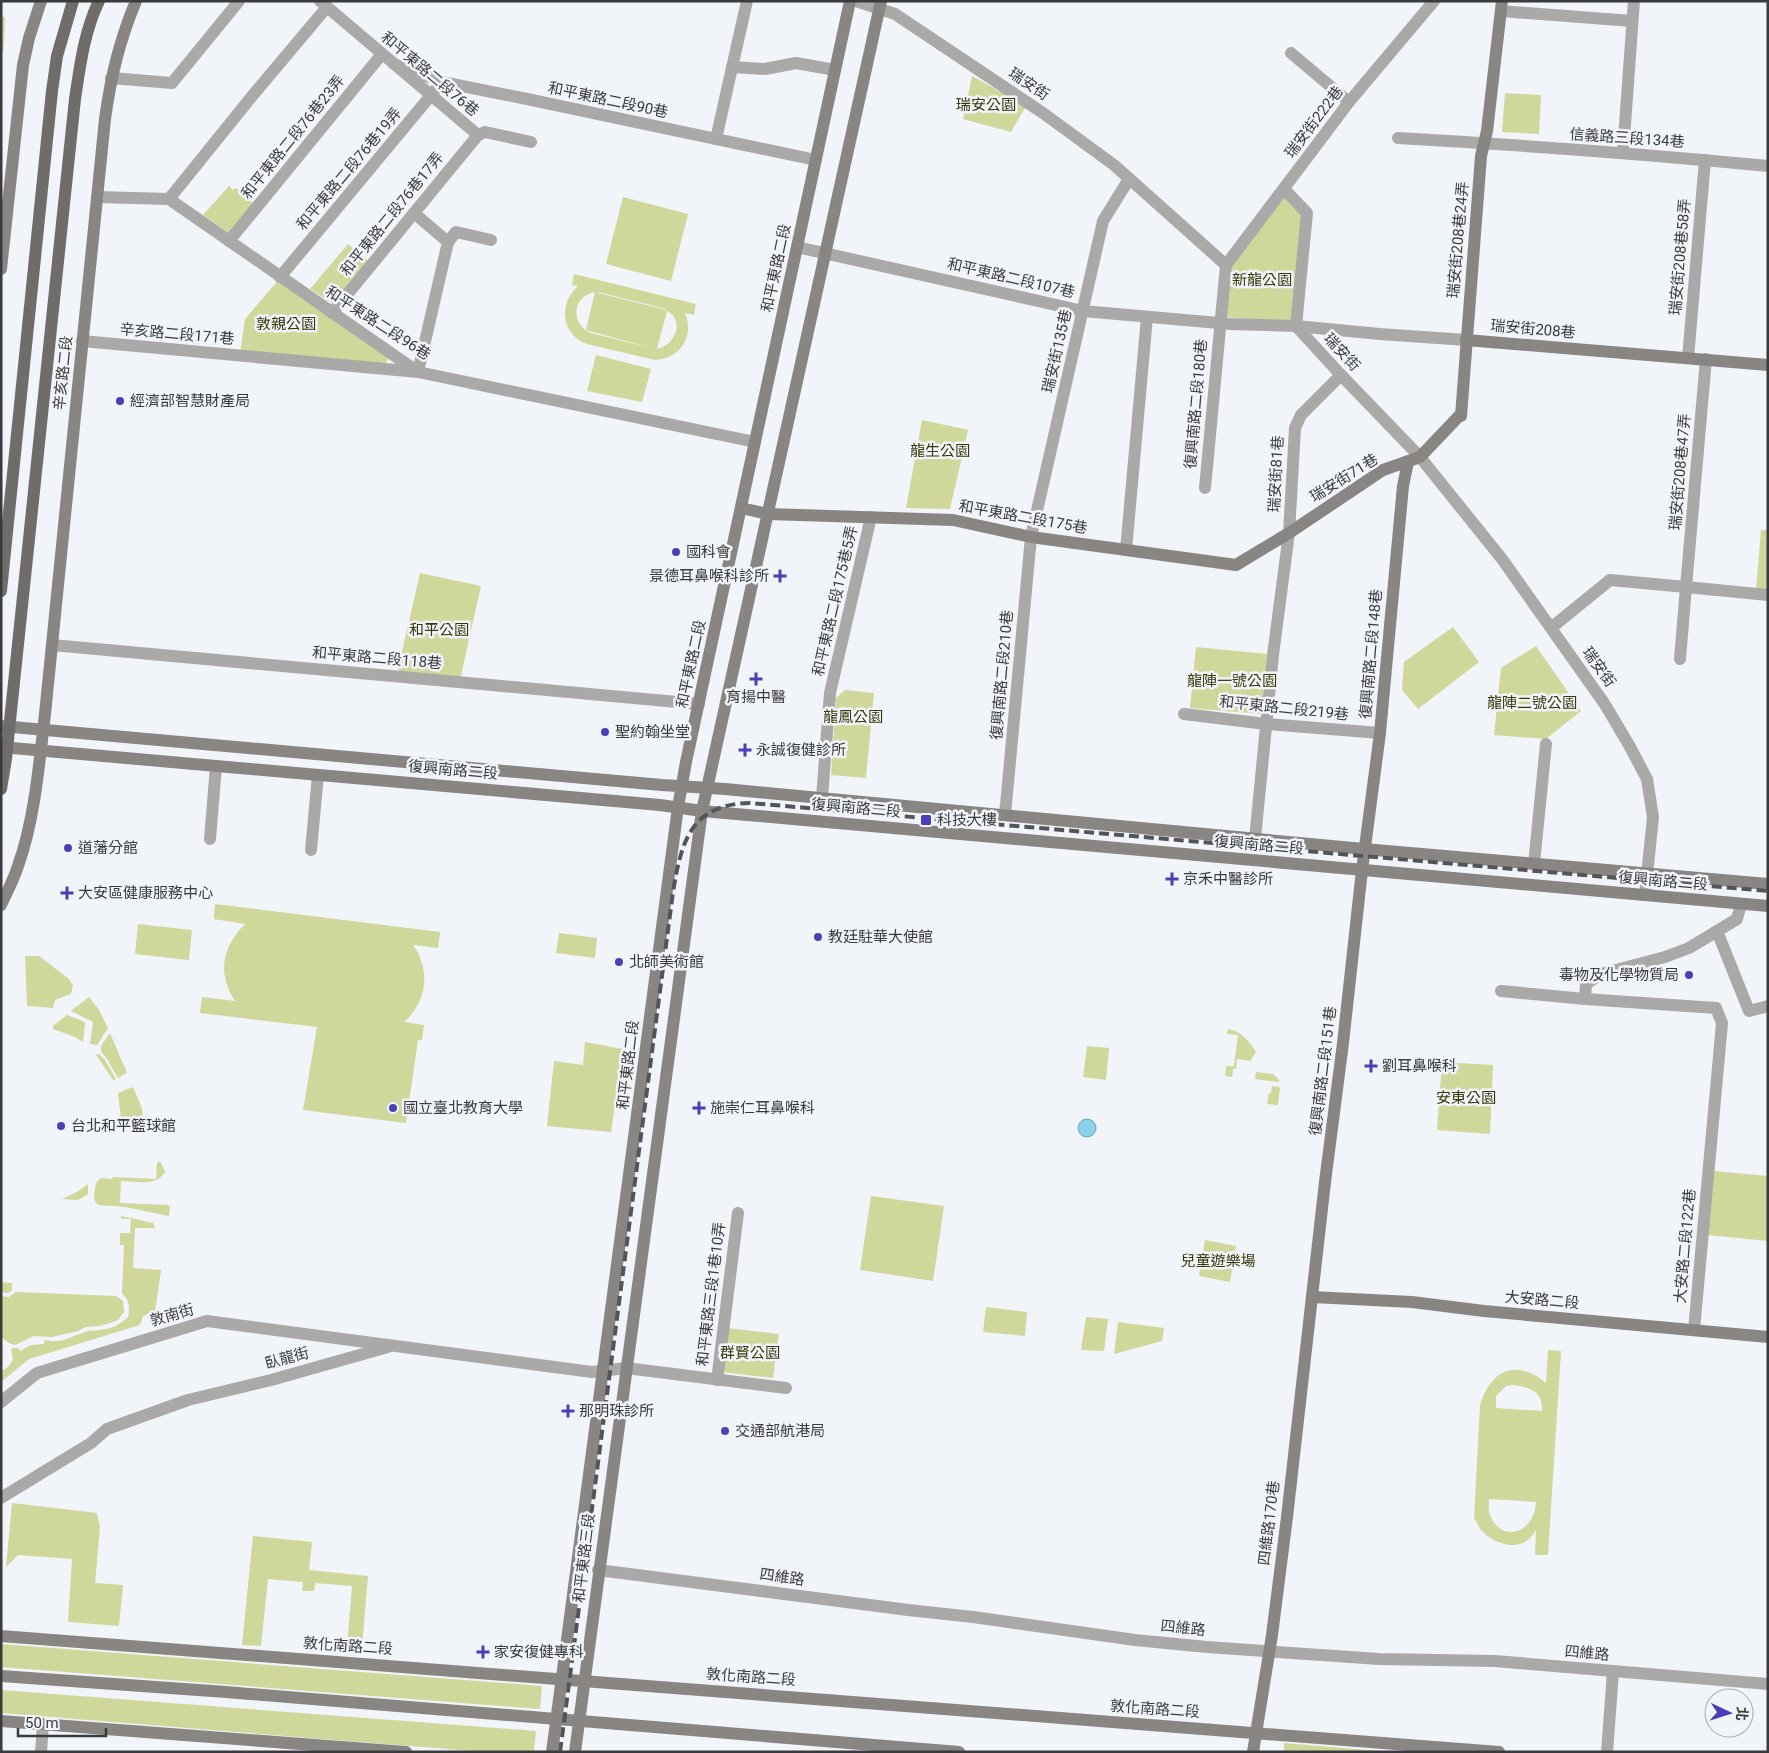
<svg xmlns="http://www.w3.org/2000/svg" width="1769" height="1753" viewBox="0 0 1769 1753" font-family="Roboto,'Noto Sans TC',sans-serif">
<style>
.green{fill:#cfd79b;fill-rule:evenodd}
.water{fill:#87d1ea;stroke:#70a4b6}
.lines{fill:none;stroke-linecap:round;stroke-linejoin:round}
.street{stroke:#aba9a8;stroke-width:12}
.secondary{stroke:#888583;stroke-width:12}
.primary{stroke:#6f6c6a;stroke-width:12}
.rail{stroke:#535457;stroke-width:4;stroke-dasharray:10 5;stroke-linecap:butt}
.poi-dot{fill:#4c3fb6;stroke:#f1f4f8;stroke-width:2}
.labels{text-anchor:middle;stroke-width:5;stroke-linejoin:round;paint-order:stroke}
.street-label{font-size:15px;fill:#3a3b3d;stroke:#f1f4f8}
.park-label{font-size:15px;fill:#353909;stroke:#f1f4f8}
.poi-label{font-size:15px;fill:#3a3b3d;stroke:#f1f4f8;text-anchor:start}
</style>
<rect width="100%" height="100%" fill="#f1f4f8"/>
<g class="green">
<path d="M1,16l4,1 -1,27 -1,9 -2,-1z"/>
<path d="M972,76l54,30 -15,26 -48,-13z"/>
<path d="M1505,93l36,2 -2,39 -37,-2z"/>
<path d="M229,186l4,4 3,-2 20,18 -24,29 -29,-20z"/>
<path d="M1283,195l19,19 -10,108 -67,-5 5,-50z"/>
<path d="M623,197l65,17 -17,67 -65,-17z"/>
<path d="M348,244l23,19 -35,43 -26,-17z"/>
<path d="M574,274l122,30 -2,11 -9,-2c10,23 -5,46 -30,47l-68,-16c-26,-10 -29,-40 -9,-58l-6,-1zM595,292l-9,38 69,19 -64,-16c-21,-9 -19,-37 4,-41zM598,292l65,16 4,2 -69,-17zM667,311c18,9 9,34 -10,38z"/>
<path d="M280,278l109,78 -5,11 -144,-13 5,-35z"/>
<path d="M596,355l55,14 -9,33 -55,-11z"/>
<path d="M922,420l46,10 -18,79 -44,-1z"/>
<path d="M1761,530h7v61l-12,-1z"/>
<path d="M420,573l61,13 -21,94 -63,-6z"/>
<path d="M1453,627l26,35 -61,47 -16,-19 2,-28z"/>
<path d="M1536,646l45,65 -35,28 -52,-4 7,-67z"/>
<path d="M1196,647l71,7 -6,60 -71,-6z"/>
<path d="M845,690l29,3 -8,85 -35,-3 5,-77z"/>
<path d="M215,904l225,28 -2,16 -25,-3c18,25 14,57 -9,77l20,3 -2,15h-4l-12,83 -103,-13 14,-83 -117,-14 2,-16 33,4c-18,-28 -13,-54 10,-77l-31,-5z"/>
<path d="M138,924l54,6 -3,30 -54,-6z"/>
<path d="M559,933l38,5 -2,20 -39,-5z"/>
<path d="M25,956h14l30,23 4,7 -2,8 -16,6 -2,8 -26,-2z"/>
<path d="M89,997l10,13 9,18 -11,17 -7,-1 3,-22 -22,-11z"/>
<path d="M67,1015l18,7 -2,20 -8,-5 -22,-8v-3z"/>
<path d="M1228,1029c13,2 22,13 28,23l-6,9 -13,-2 -1,10h-3l-1,8 -7,-1 1,-10h8l4,-31 -11,-1z"/>
<path d="M110,1033l17,40 -9,5 -11,-19 -6,-8v-5z"/>
<path d="M585,1042l38,7 -12,83 -64,-6 7,-65 29,4z"/>
<path d="M1087,1046l22,2 -3,32 -23,-3z"/>
<path d="M99,1054l6,6 11,19 -3,1 -17,-25z"/>
<path d="M1442,1062l51,3 -3,69 -53,-4z"/>
<path d="M1256,1072l17,2 6,6v2l-24,-3z"/>
<path d="M1272,1086l8,1 -2,18 -11,-1 2,-11h2z"/>
<path d="M133,1087l9,21 1,12 -22,-1 -3,-26z"/>
<path d="M160,1161l5,11c-9,15 -29,9 -44,9l-1,22 48,2 2,2 -1,9 -44,-9 -26,-2c-8,-4 -4,-14 -3,-22l5,-5 11,1 1,-2 43,2 1,-16z"/>
<path d="M1713,1171l55,5v65l-61,-6z"/>
<path d="M88,1184v10l-10,6 -16,-1 15,-7z"/>
<path d="M871,1196l73,10 -11,75 -73,-11z"/>
<path d="M121,1216l32,7 2,5h-20l-2,40 28,2 -6,42 -12,4 -3,9 -111,34 -28,23v-10l7,-5 5,-7 -2,-12h7l2,3 11,-6 13,-1v-3l3,-1c13,5 29,-6 41,-9 4,-1 8,0 12,-1 10,-1 21,-5 28,-13 2,-9 2,-17 -6,-23l2,-49h-4v-12h10l1,-14h-10z"/>
<path d="M1205,1240l31,6 -6,36 -31,-6z"/>
<path d="M1,1282l11,1v7l-4,3 -7,-1z"/>
<path d="M16,1292l100,4 7,5 1,11 -6,8 -8,3 -11,3 -13,1 -8,4 -26,6 -18,-1 -19,9 -6,-2 -8,-6v-41l8,1z"/>
<path d="M986,1307l41,5 -2,24 -42,-4z"/>
<path d="M1086,1317l22,2 -4,32 -23,-1z"/>
<path d="M1118,1322l46,6 -2,13 -48,13z"/>
<path d="M726,1328l53,6 -6,44 -52,-6z"/>
<path d="M1548,1350l13,1 -13,204h-13l1,-25c-2,3 -5,7 -7,9 -14,12 -36,4 -47,-8 -3,-3 -5,-9 -8,-13l6,-112c10,-36 36,-48 66,-23zM1513,1385c18,2 30,7 29,26l-46,-3v-12l10,-10zM1489,1499l47,3c-1,30 -34,43 -46,13 -2,-5 -1,-11 -1,-16z"/>
<path d="M12,1503l85,10 3,14 -5,56 28,2 -4,41 -51,-4 4,-63 -54,-4 -12,12z"/>
<path d="M253,1536l59,6 -3,28 59,6 -6,71 -15,-1 5,-60 -37,-3 -1,8h-12l1,-9 -35,-3 -7,67 -19,-1z"/>
<path d="M1,1644l541,42 -2,23 -539,-42z"/>
<path d="M1,1690l535,41 -2,21h-49l-484,-39z"/>
<path d="M1284,1743l107,9h-107z"/>
</g>
<circle class="water" cx="1087" cy="1128" r="9"/>
<g class="lines">
<g class="street">
<path d="M320,1l158,134"/>
<path d="M856,1l39,13 148,99 71,52 112,100 -21,223"/>
<path d="M1501,11l131,10"/>
<path d="M1291,53l58,49"/>
<path d="M394,64l48,18 85,17 289,61"/>
<path d="M732,67l33,2 31,-6 39,7"/>
<path d="M111,78l61,5 67,-82"/>
<path d="M1398,138c123,7 247,16 370,28"/>
<path d="M716,139l31,-138"/>
<path d="M1623,152l11,-151"/>
<path d="M1284,189l23,24 -11,113"/>
<path d="M97,197l72,2 249,173 337,70"/>
<path d="M169,199l84,-104 74,-88"/>
<path d="M229,241l153,-187"/>
<path d="M448,242l8,-10 35,8"/>
<path d="M797,247l286,64 147,13 66,2 84,8 86,6"/>
<path d="M1226,265l123,-163 85,-101"/>
<path d="M280,277l162,-195"/>
<path d="M332,313l146,-178 7,-3 46,10"/>
<path d="M1296,326l45,49 79,82 82,102 102,144 25,42 18,34 6,38 -8,78"/>
<path d="M82,341l336,31 30,-130 -34,-29"/>
<path d="M1688,358l17,-198"/>
<path d="M1126,550l21,-233"/>
<path d="M1551,628l59,-48 76,7 20,-228"/>
<path d="M52,645l647,59"/>
<path d="M1680,659l6,-72 82,8"/>
<path d="M1184,714l82,10 114,9"/>
<path d="M822,798l8,-105 41,-176"/>
<path d="M1005,815l26,-278 72,-316 26,-42"/>
<path d="M210,839l6,-73"/>
<path d="M1255,839l18,-184 16,-122 6,-105 6,-13 40,-40"/>
<path d="M311,850l7,-75"/>
<path d="M1534,864l12,-120"/>
<path d="M1717,931l32,80 19,-5"/>
<path d="M1501,991l84,8 131,9 6,15 -28,307"/>
<path d="M1585,999l1,-15 15,-10 64,-17 24,-9 48,-29 4,-15"/>
<path d="M717,1380l21,-167"/>
<path d="M1,1402l36,-29 170,-52 385,51 34,-4 160,20"/>
<path d="M1,1498l90,-55 16,-14 81,-29 83,-20 117,-33"/>
<path d="M598,1570l310,40 65,7 162,23 72,7 172,12 116,2 273,23"/>
<path d="M41,1752l2,-28"/>
<path d="M1607,1752l6,-80"/>
</g>
<g class="secondary">
<path d="M1,269l22,-204 6,-27 12,-37"/>
<path d="M1466,340l302,25"/>
<path d="M741,508l27,6 185,6 78,17 205,28 53,-32 94,-63 37,-13 40,-42 1,1 20,-260 6,-25 15,-130"/>
<path d="M1,726l661,59 63,4 639,60 404,35"/>
<path d="M1,747l659,58 42,6 1066,95"/>
<path d="M1,905c6,-13 13,-26 17,-39 17,-48 21,-102 27,-152l60,-595c6,-43 14,-77 31,-118"/>
<path d="M1312,1297l100,5 72,9 284,26"/>
<path d="M1,1636l1498,116"/>
<path d="M1,1676l225,16 733,60"/>
<path d="M1,1721l405,31"/>
<path d="M552,1752l126,-945 8,-45 164,-761"/>
<path d="M575,1752l127,-941 179,-810"/>
<path d="M1253,1752l19,-117 15,-118 38,-335 18,-139 19,-173 18,-137 23,-247 5,-24"/>
</g>
<g class="primary">
<path d="M1,591l51,-500 5,-35 16,-55"/>
<path d="M1,789l5,-30 69,-660c5,-33 9,-67 24,-98"/>
</g>
<path class="rail" d="M560,1752l113,-860c8,-49 17,-88 77,-89l1018,88"/>
</g>
<g class="poi-dot">
<circle cx="120" cy="401" r="5"/>
<circle cx="676" cy="552" r="5"/>
<path d="M777.5 568.5h5v5h5v5h-5v5h-5v-5h-5v-5h5z"/>
<path d="M753.5 671.5h5v5h5v5h-5v5h-5v-5h-5v-5h5z"/>
<circle cx="605" cy="732" r="5"/>
<path d="M742.5 742.5h5v5h5v5h-5v5h-5v-5h-5v-5h5z"/>
<rect x="920" y="814" width="12" height="12" rx="2.5"/>
<circle cx="68" cy="848" r="5"/>
<path d="M1169.5 871.5h5v5h5v5h-5v5h-5v-5h-5v-5h5z"/>
<path d="M64.5 885.5h5v5h5v5h-5v5h-5v-5h-5v-5h5z"/>
<circle cx="818" cy="937" r="5"/>
<circle cx="619" cy="962" r="5"/>
<circle cx="1689" cy="975" r="5"/>
<path d="M1368.5 1058.5h5v5h5v5h-5v5h-5v-5h-5v-5h5z"/>
<circle cx="393" cy="1108" r="5"/>
<path d="M696.5 1100.5h5v5h5v5h-5v5h-5v-5h-5v-5h5z"/>
<circle cx="61" cy="1126" r="5"/>
<path d="M565.5 1403.5h5v5h5v5h-5v5h-5v-5h-5v-5h5z"/>
<circle cx="725" cy="1431" r="5"/>
<path d="M480.5 1644.5h5v5h5v5h-5v5h-5v-5h-5v-5h5z"/>
</g>
<g class="labels">
<g class="street-label">
<text transform="translate(430 74) rotate(40)" y="5">和平東路二段76巷</text>
<text transform="translate(1029 84) rotate(34)" y="5">瑞安街</text>
<text transform="translate(608 100) rotate(12)" y="5">和平東路二段90巷</text>
<text transform="translate(1314 122) rotate(-53)" y="5">瑞安街222巷</text>
<text transform="translate(293 137) rotate(-51)" y="5">和平東路二段76巷23弄</text>
<text transform="translate(1627 138) rotate(4)" y="5">信義路三段134巷</text>
<text transform="translate(349 169) rotate(-50)" y="5">和平東路二段76巷19弄</text>
<text transform="translate(392 214) rotate(-51)" y="5">和平東路二段76巷17弄</text>
<text transform="translate(1458 240) rotate(-85)" y="5">瑞安街208巷24弄</text>
<text transform="translate(1680 257) rotate(-85)" y="5">瑞安街208巷58弄</text>
<text transform="translate(776 268) rotate(-78)" y="5">和平東路二段</text>
<text transform="translate(1011 278) rotate(13)" y="5">和平東路二段107巷</text>
<text transform="translate(378 323) rotate(33)" y="5">和平東路二段96巷</text>
<text transform="translate(1533 329) rotate(5)" y="5">瑞安街208巷</text>
<text transform="translate(177 334) rotate(5)" y="5">辛亥路二段171巷</text>
<text transform="translate(1057 351) rotate(-77)" y="5">瑞安街135巷</text>
<text transform="translate(1342 352) rotate(47)" y="5">瑞安街</text>
<text transform="translate(63 373) rotate(-84)" y="5">辛亥路二段</text>
<text transform="translate(1196 404) rotate(-85)" y="5">復興南路二段180巷</text>
<text transform="translate(1680 472) rotate(-85)" y="5">瑞安街208巷47弄</text>
<text transform="translate(1276 474) rotate(-87)" y="5">瑞安街81巷</text>
<text transform="translate(1344 478) rotate(-32)" y="5">瑞安街71巷</text>
<text transform="translate(1023 517) rotate(10)" y="5">和平東路二段175巷</text>
<text transform="translate(835 601) rotate(-77)" y="5">和平東路二段175巷5弄</text>
<text transform="translate(1371 654) rotate(-85)" y="5">復興南路二段148巷</text>
<text transform="translate(377 658) rotate(5)" y="5">和平東路二段118巷</text>
<text transform="translate(691 664) rotate(-78)" y="5">和平東路二段</text>
<text transform="translate(1599 667) rotate(54)" y="5">瑞安街</text>
<text transform="translate(1002 675) rotate(-85)" y="5">復興南路二段210巷</text>
<text transform="translate(1284 708) rotate(6)" y="5">和平東路二段219巷</text>
<text transform="translate(453 770) rotate(5)" y="5">復興南路二段</text>
<text transform="translate(856 808) rotate(5)" y="5">復興南路二段</text>
<text transform="translate(1259 845) rotate(5)" y="5">復興南路二段</text>
<text transform="translate(1663 881) rotate(5)" y="5">復興南路二段</text>
<text transform="translate(628 1065) rotate(-83)" y="5">和平東路二段</text>
<text transform="translate(1323 1071) rotate(-83)" y="5">復興南路二段151巷</text>
<text transform="translate(1685 1246) rotate(-85)" y="5">大安路二段122巷</text>
<text transform="translate(711 1294) rotate(-83)" y="5">和平東路三段1巷10弄</text>
<text transform="translate(1542 1300) rotate(5)" y="5">大安路二段</text>
<text transform="translate(172 1315) rotate(-16)" y="5">敦南街</text>
<text transform="translate(287 1358) rotate(-15)" y="5">臥龍街</text>
<text transform="translate(1269 1523) rotate(-83)" y="5">四維路170巷</text>
<text transform="translate(584 1558) rotate(-83)" y="5">和平東路三段</text>
<text transform="translate(782 1577) rotate(8)" y="5">四維路</text>
<text transform="translate(1183 1628) rotate(6)" y="5">四維路</text>
<text transform="translate(348 1646) rotate(4)" y="5">敦化南路二段</text>
<text transform="translate(1587 1653) rotate(5)" y="5">四維路</text>
<text transform="translate(751 1677) rotate(4)" y="5">敦化南路二段</text>
<text transform="translate(1155 1709) rotate(4)" y="5">敦化南路二段</text>
</g>
<g class="park-label">
<text x="986" y="110">瑞安公園</text>
<text x="1262" y="285">新龍公園</text>
<text x="286" y="329">敦親公園</text>
<text x="940" y="456">龍生公園</text>
<text x="439" y="635">和平公園</text>
<text x="1232" y="686">龍陣一號公園</text>
<text x="1532" y="708">龍陣二號公園</text>
<text x="853" y="722">龍鳳公園</text>
<text x="1466" y="1103">安東公園</text>
<text x="1218" y="1266">兒童遊樂場</text>
<text x="750" y="1358">群賢公園</text>
</g>
<g class="poi-label">
<text x="130" y="406">經濟部智慧財產局</text>
<text x="686" y="557">國科會</text>
<text x="769" y="581" text-anchor="end">景德耳鼻喉科診所</text>
<text x="756" y="702" text-anchor="middle">育揚中醫</text>
<text x="615" y="737">聖約翰坐堂</text>
<text x="756" y="755">永誠復健診所</text>
<text x="937" y="825">科技大樓</text>
<text x="78" y="853">道藩分館</text>
<text x="1183" y="884">京禾中醫診所</text>
<text x="78" y="898">大安區健康服務中心</text>
<text x="828" y="942">教廷駐華大使館</text>
<text x="629" y="967">北師美術館</text>
<text x="1679" y="980" text-anchor="end">毒物及化學物質局</text>
<text x="1382" y="1071">劉耳鼻喉科</text>
<text x="403" y="1113">國立臺北教育大學</text>
<text x="710" y="1113">施崇仁耳鼻喉科</text>
<text x="71" y="1131">台北和平籃球館</text>
<text x="579" y="1416">那明珠診所</text>
<text x="735" y="1436">交通部航港局</text>
<text x="494" y="1657">家安復健專科</text>
</g>
</g>
<rect width="1769" height="1753" fill="none" stroke="#3a3b3d" stroke-width="5"/>
<g transform="translate(1729 1713) rotate(94)"><circle r="24" fill="#f1f4f8" stroke="#a8aaad"/>
<path d="M0-4L9 19L0 12L-9 19Z" fill="#4c3fb6"/>
<text y="-8" font-size="14" font-weight="bold" text-anchor="middle" fill="#3a3b3d">北</text>
</g>
<path d="M18 1728v8h88v-8" fill="none" stroke="#3a3b3d" stroke-width="2.5"/>
<text x="25" y="1728" font-size="15" fill="#3a3b3d" stroke="#f1f4f8" stroke-width="4" paint-order="stroke">50 m</text>
</svg>
